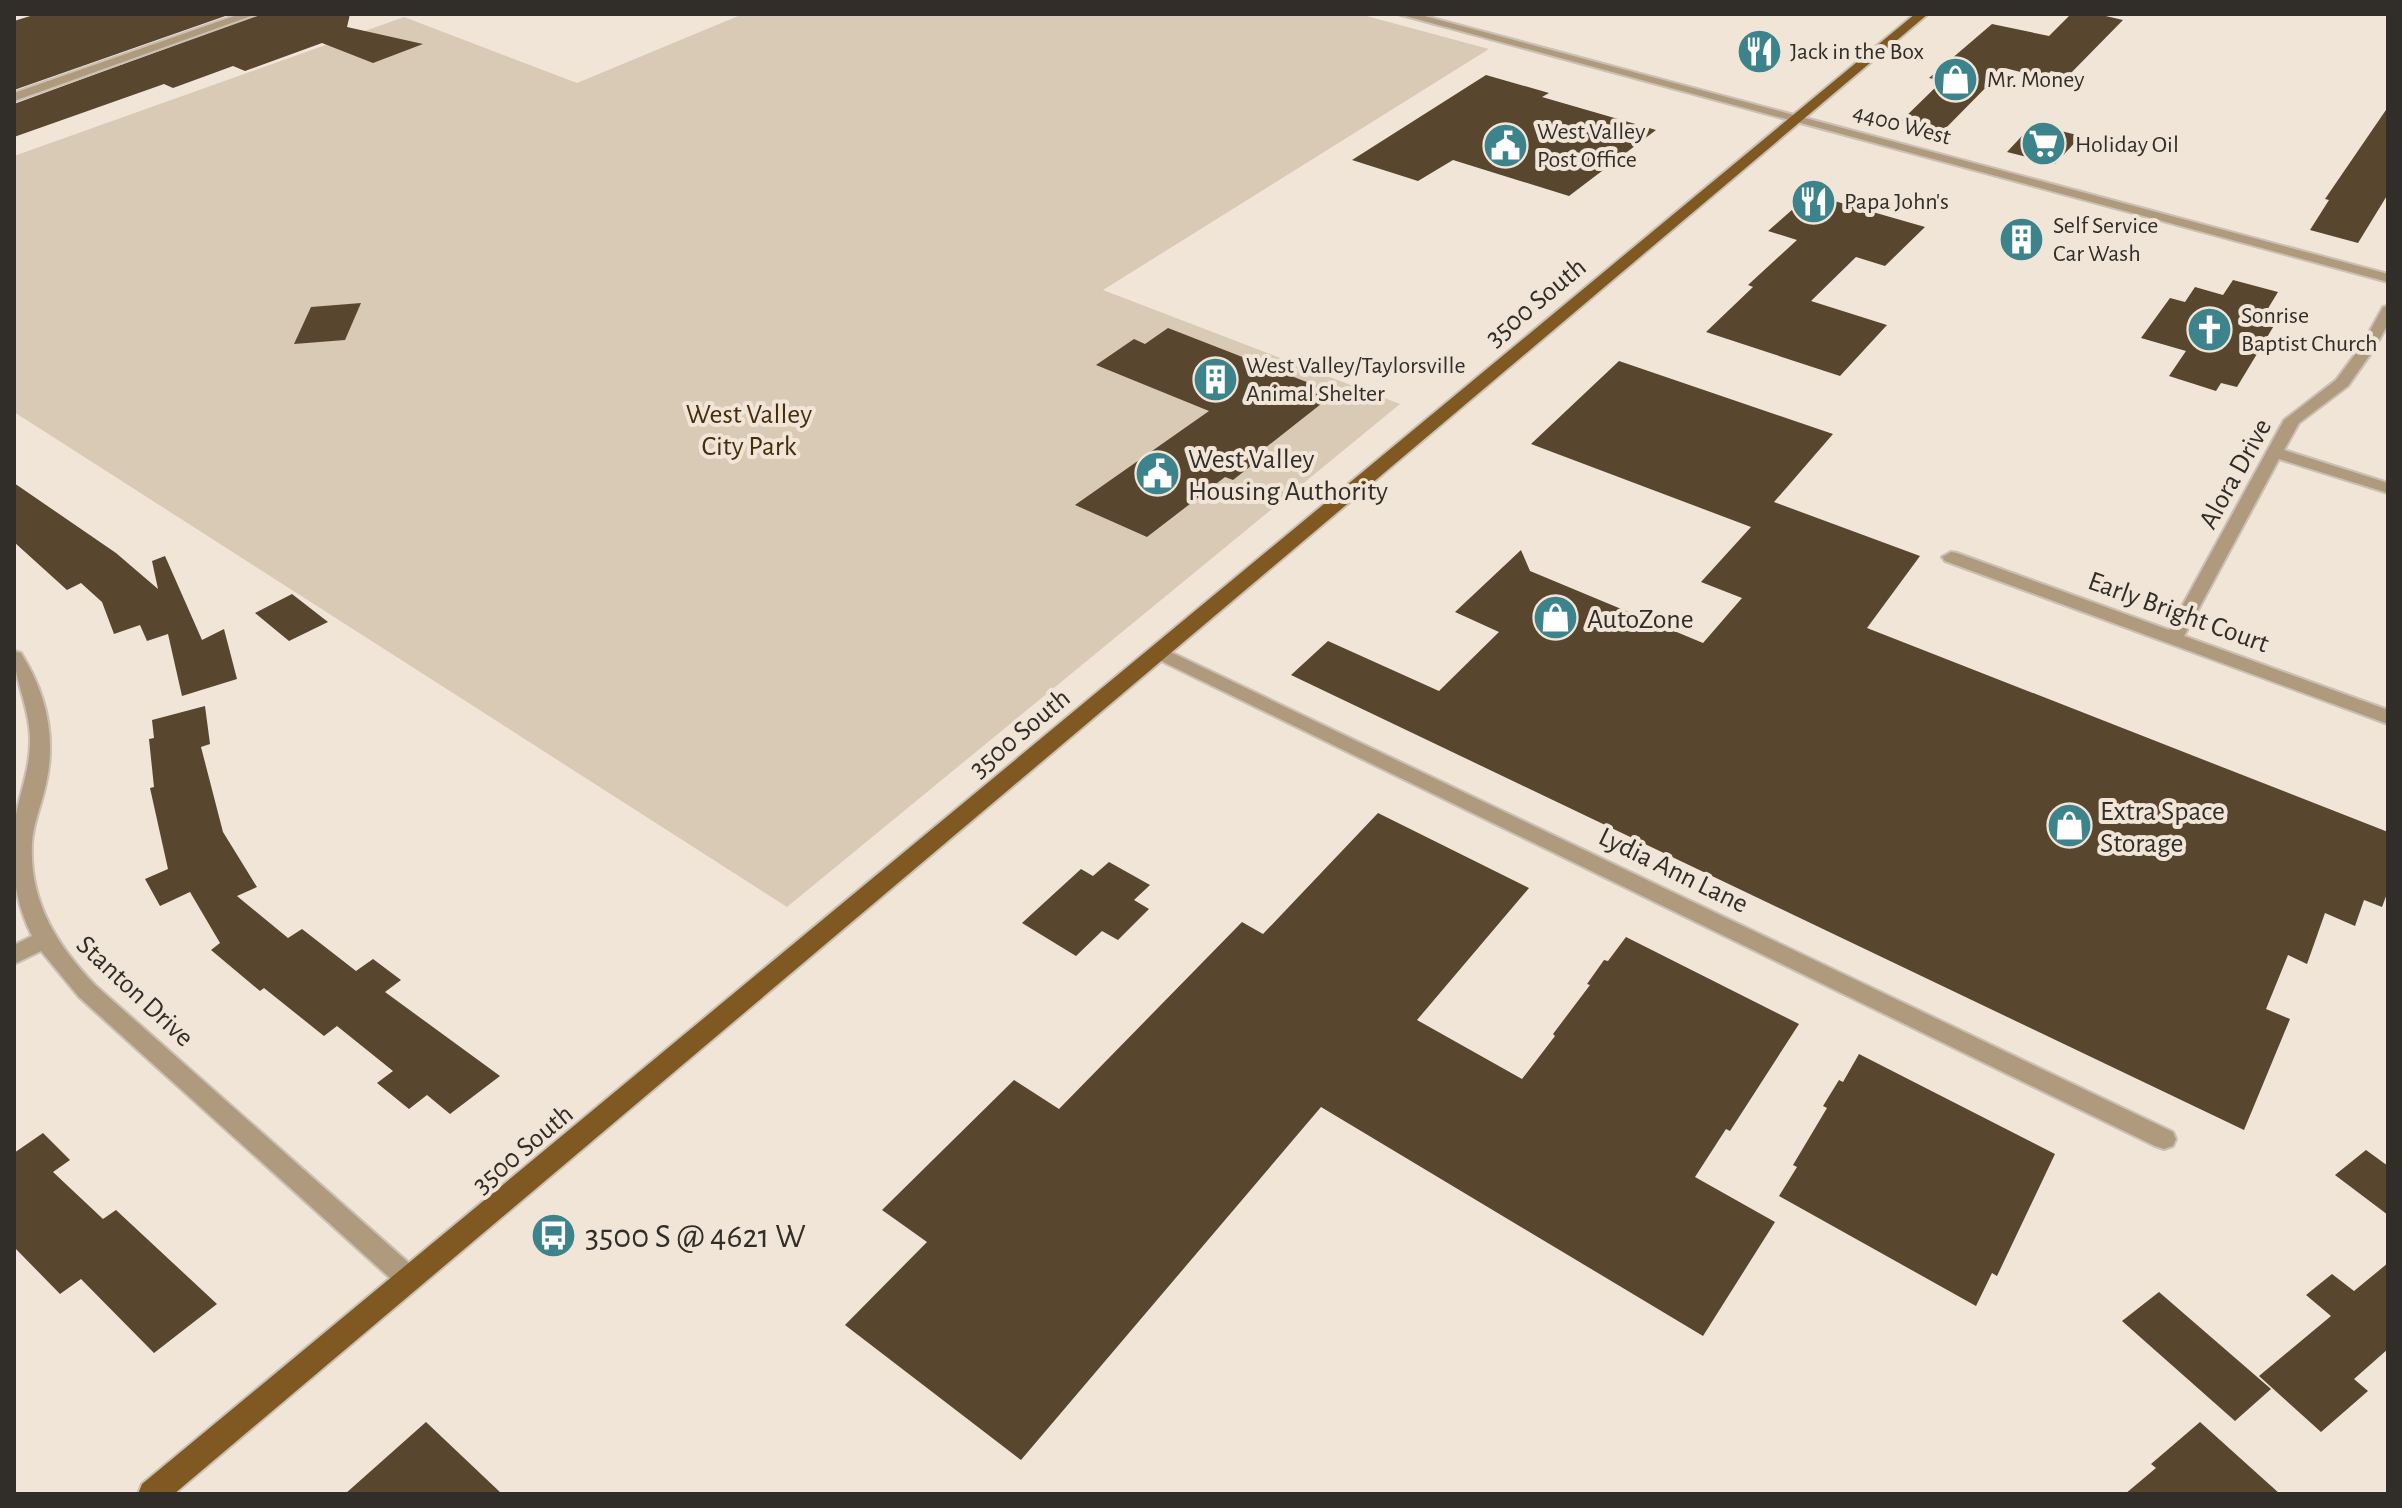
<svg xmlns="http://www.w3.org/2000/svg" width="2402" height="1508" viewBox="0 0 2402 1508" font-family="'Alegreya Sans',sans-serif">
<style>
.green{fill:#d9cab6}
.building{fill:#58462f}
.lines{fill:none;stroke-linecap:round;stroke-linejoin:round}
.minor-casing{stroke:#cac0b4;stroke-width:4}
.tertiary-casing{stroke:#cac0b4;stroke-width:4}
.primary-casing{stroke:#cac0b4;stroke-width:4}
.minor{fill:#b09a7e;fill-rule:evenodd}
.tertiary{fill:#b09a7e;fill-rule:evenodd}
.primary{fill:#7f5921;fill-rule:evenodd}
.labels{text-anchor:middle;stroke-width:8;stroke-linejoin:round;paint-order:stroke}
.far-poi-label{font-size:24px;fill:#312d28;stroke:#f0e5d7;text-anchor:start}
.far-street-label{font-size:24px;fill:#312d28;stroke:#f0e5d7}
.street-label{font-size:28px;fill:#312d28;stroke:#f0e5d7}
.park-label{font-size:28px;fill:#442d0a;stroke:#f0e5d7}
.poi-label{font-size:28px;fill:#312d28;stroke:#f0e5d7;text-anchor:start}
.near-poi-label{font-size:34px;fill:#312d28;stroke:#f0e5d7;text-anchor:start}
</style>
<rect width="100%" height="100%" fill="#f0e5d7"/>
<path class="green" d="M743,14h616l130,35 -386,241 297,114 -613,503 -773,-495v-256l390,-139 173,66z"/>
<g class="building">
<path d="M37,14h194l-217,76v-69z"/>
<path d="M260,14h90l-3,13 76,17 -50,19 -51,-20 -77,28 -12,-5 -60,22 -9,-4 -150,53v-33z"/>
<path d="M2071,14h26l26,6 -54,55 -18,-4 -7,7 -39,-10 -64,65 -42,-10 43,-42 -13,-3 63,-54 57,12z"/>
<path d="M1486,75l63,18 -7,4 114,33 -87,66 -116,-36 -35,21 -66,-21z"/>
<path d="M2388,107v87l-30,49 -48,-13 19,-30 -4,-1z"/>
<path d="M2033,124l48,12 -26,28 -48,-12z"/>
<path d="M1810,194l115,33 -40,39 -29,-9 -45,44 76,24 -47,51 -134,-44 47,-45 -5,-2 49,-45 -29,-9z"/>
<path d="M2233,280l45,12 -14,23 14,4 -41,68 -16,-4 -5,8 -47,-15 17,-25 -45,-13 29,-40 15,4 10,-15 28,8z"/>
<path d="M361,303l-16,37 -51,4 17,-37z"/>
<path d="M1168,328l167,65 -75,59 6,2 -33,26 -8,-3 -78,60 -72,-32 134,-94 -113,-46 38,-26 11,5z"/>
<path d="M1619,361l214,73 -59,68 146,54 -53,72 521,204v59l-6,16 -18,-7 -9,26 -30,-13 -18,51 -19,-9 -22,54 24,10 -46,111 -953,-455 37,-34 111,50 60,-59 -44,-20 66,-62 9,21 173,72 39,-45 -41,-16 50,-55 -220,-83z"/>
<path d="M14,483l102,70 42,36 -6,-28 13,-5 37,84 22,-11 13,50 -55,17 -14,-62 -21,7 -7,-16 -26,9 -12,-32 -21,-19 -14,7 -53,-48z"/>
<path d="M292,594l36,28 -39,19 -34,-28z"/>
<path d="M205,706l5,38 -9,3 22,85 34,55 -20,9 51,42 14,-9 54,42 17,-12 28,21 -16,12 115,84 -50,38 -23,-19 -18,14 -32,-26 16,-12 -56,-45 -13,10 -60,-48 -4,3 -49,-41 9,-7 -30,-51 -30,14 -15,-27 23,-10 -18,-81 4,-1 -5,-48 5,-1 -2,-18z"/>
<path d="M1378,813l151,75 -112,132 105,59 33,-43 -2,-2 37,-49 -3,-1 17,-24 4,1 18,-24 173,87 -69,107 -4,-2 -31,48 80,45 -72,114 -382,-229 -300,353 -176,-135 82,-83 -45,-32 132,-130 45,29 183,-187 21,12z"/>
<path d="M1109,862l41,23 -16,15 15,9 -31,31 -16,-9 -26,25 -54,-33 59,-54 12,7z"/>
<path d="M1859,1054l196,100 -58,122 -5,-3 -16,33 -197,-110 18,-29 -4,-2 34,-57 -4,-2 16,-26 4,2z"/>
<path d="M43,1133l27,27 -17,12 50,47 13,-9 101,94 -63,49 -73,-74 -21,15 -46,-47v-94z"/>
<path d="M2366,1150l22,16v49l-53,-40z"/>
<path d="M2388,1263v86l-34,30 14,12 -47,41 -62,-56 72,-60 -25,-21 26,-21 22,17z"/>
<path d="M2159,1292l112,97 -36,32 -113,-100z"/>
<path d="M426,1422l76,72h-157z"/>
<path d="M2200,1422l80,72h-155l31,-26 -5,-4z"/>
</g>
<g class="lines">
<defs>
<g id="minor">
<path d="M240,14h17l-243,87v-8z"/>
<path d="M2388,306v18l-14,25 -26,37 -49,37 -15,27 104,33v10l-109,-34 -95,177 204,74v14l-443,-163 -3,-4 9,-5 6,1 212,77 115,-210 52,-40 26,-35 21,-38z"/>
<path d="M1158,646l1015,486 3,7 -3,7 -9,3 -9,-3 -1004,-490 -2,-4 2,-4z"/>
<path d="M14,651l7,2c26,41 36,87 24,135 -4,18 -12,36 -13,55 -3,58 24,101 63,142l323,286 4,8 -4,8 -9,4 -9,-4 -321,-290 -38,-46 -27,13v-19l18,-9c-17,-34 -22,-71 -18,-109 4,-32 17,-56 16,-91 -1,-30 -16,-56 -16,-85z"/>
</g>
<path id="tertiary" d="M1398,14h19l971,260v8z"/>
<path id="primary" d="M1915,14h13l-1754,1480h-36l4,-10z"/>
</defs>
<use href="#minor" class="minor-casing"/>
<use href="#tertiary" class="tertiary-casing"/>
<use href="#primary" class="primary-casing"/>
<use href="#minor" class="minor"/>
<use href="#tertiary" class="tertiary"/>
<use href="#primary" class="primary"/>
</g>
<defs>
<symbol id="restaurant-disc" viewBox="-11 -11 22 22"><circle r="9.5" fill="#3c838c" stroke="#f0e5d7"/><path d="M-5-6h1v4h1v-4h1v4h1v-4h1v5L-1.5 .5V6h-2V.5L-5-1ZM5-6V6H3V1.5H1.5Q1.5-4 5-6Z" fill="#fff"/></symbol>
<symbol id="shop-disc" viewBox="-11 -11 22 22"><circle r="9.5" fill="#3c838c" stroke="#f0e5d7"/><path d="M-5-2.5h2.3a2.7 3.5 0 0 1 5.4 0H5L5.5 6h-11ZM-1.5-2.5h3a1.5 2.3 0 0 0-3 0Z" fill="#fff"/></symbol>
<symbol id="supermarket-disc" viewBox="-11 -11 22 22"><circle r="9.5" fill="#3c838c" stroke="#f0e5d7"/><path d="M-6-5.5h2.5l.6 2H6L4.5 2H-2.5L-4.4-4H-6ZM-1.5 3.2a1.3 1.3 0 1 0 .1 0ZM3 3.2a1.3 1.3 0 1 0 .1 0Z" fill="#fff"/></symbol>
<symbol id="civic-disc" viewBox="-11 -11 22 22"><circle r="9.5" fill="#3c838c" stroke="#f0e5d7"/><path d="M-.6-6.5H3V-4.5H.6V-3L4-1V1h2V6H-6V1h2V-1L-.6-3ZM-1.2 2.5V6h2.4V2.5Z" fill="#fff"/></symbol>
<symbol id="building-disc" viewBox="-11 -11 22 22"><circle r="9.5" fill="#3c838c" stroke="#f0e5d7"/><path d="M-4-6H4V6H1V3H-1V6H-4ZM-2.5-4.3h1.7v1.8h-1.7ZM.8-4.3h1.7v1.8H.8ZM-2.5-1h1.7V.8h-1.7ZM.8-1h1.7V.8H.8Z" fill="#fff"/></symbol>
<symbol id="church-disc" viewBox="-11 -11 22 22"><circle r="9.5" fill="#3c838c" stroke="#f0e5d7"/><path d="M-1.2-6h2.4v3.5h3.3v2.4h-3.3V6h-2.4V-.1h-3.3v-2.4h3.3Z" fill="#fff"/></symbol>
<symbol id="bus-disc" viewBox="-11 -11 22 22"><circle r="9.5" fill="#3c838c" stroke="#f0e5d7"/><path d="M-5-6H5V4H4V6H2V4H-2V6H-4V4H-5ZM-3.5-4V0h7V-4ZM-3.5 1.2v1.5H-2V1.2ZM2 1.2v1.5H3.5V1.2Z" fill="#fff"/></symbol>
</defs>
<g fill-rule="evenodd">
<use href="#restaurant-disc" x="1734" y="26" width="51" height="51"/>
<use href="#shop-disc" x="1930" y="54" width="51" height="51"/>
<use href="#supermarket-disc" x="2018" y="118" width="51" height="51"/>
<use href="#civic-disc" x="1480" y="120" width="51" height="51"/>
<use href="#restaurant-disc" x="1788" y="176" width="51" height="51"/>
<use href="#building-disc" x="1996" y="214" width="51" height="51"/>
<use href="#church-disc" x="2184" y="304" width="51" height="51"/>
<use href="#building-disc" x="1190" y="354" width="51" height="51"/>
<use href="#civic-disc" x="1132" y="448" width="51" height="51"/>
<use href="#shop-disc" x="1530" y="592" width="51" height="51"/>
<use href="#shop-disc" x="2044" y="800" width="51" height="51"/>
<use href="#bus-disc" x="528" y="1210" width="51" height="51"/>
</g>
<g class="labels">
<g class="far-poi-label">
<text x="1790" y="59">Jack in the Box</text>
<text x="1987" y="87">Mr. Money</text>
<text x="1537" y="139">West Valley<tspan x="1537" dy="28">Post Office</tspan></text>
<text x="2075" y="152">Holiday Oil</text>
<text x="1844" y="209">Papa John's</text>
<text x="2053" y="233">Self Service<tspan x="2053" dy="28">Car Wash</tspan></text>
<text x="2241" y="323">Sonrise<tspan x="2241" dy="28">Baptist Church</tspan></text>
<text x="1246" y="373">West Valley/Taylorsville<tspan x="1246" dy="28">Animal Shelter</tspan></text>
</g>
<g class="far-street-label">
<text transform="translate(1902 124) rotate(15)" y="8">4400 West</text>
</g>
<g class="street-label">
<text transform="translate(1535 301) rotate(-40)" y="10">3500 South</text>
<text transform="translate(2234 473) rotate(-61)" y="10">Alora Drive</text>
<text transform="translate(2179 611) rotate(20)" y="10">Early Bright Court</text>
<text transform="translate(1019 732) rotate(-40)" y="10">3500 South</text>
<text transform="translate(1674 869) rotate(26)" y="10">Lydia Ann Lane</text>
<text transform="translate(136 990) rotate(43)" y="10">Stanton Drive</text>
<text transform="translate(522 1148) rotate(-40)" y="10">3500 South</text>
</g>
<g class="park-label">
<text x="749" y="423">West Valley<tspan x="749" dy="32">City Park</tspan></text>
</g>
<g class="poi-label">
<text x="1188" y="468">West Valley<tspan x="1188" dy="32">Housing Authority</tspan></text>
<text x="1587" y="628">AutoZone</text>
<text x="2100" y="820">Extra Space<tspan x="2100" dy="32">Storage</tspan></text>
</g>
<g class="near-poi-label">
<text x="585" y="1247">3500 S @ 4621 W</text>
</g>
</g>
<rect width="2402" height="1508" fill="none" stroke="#312d28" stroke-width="32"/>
</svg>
